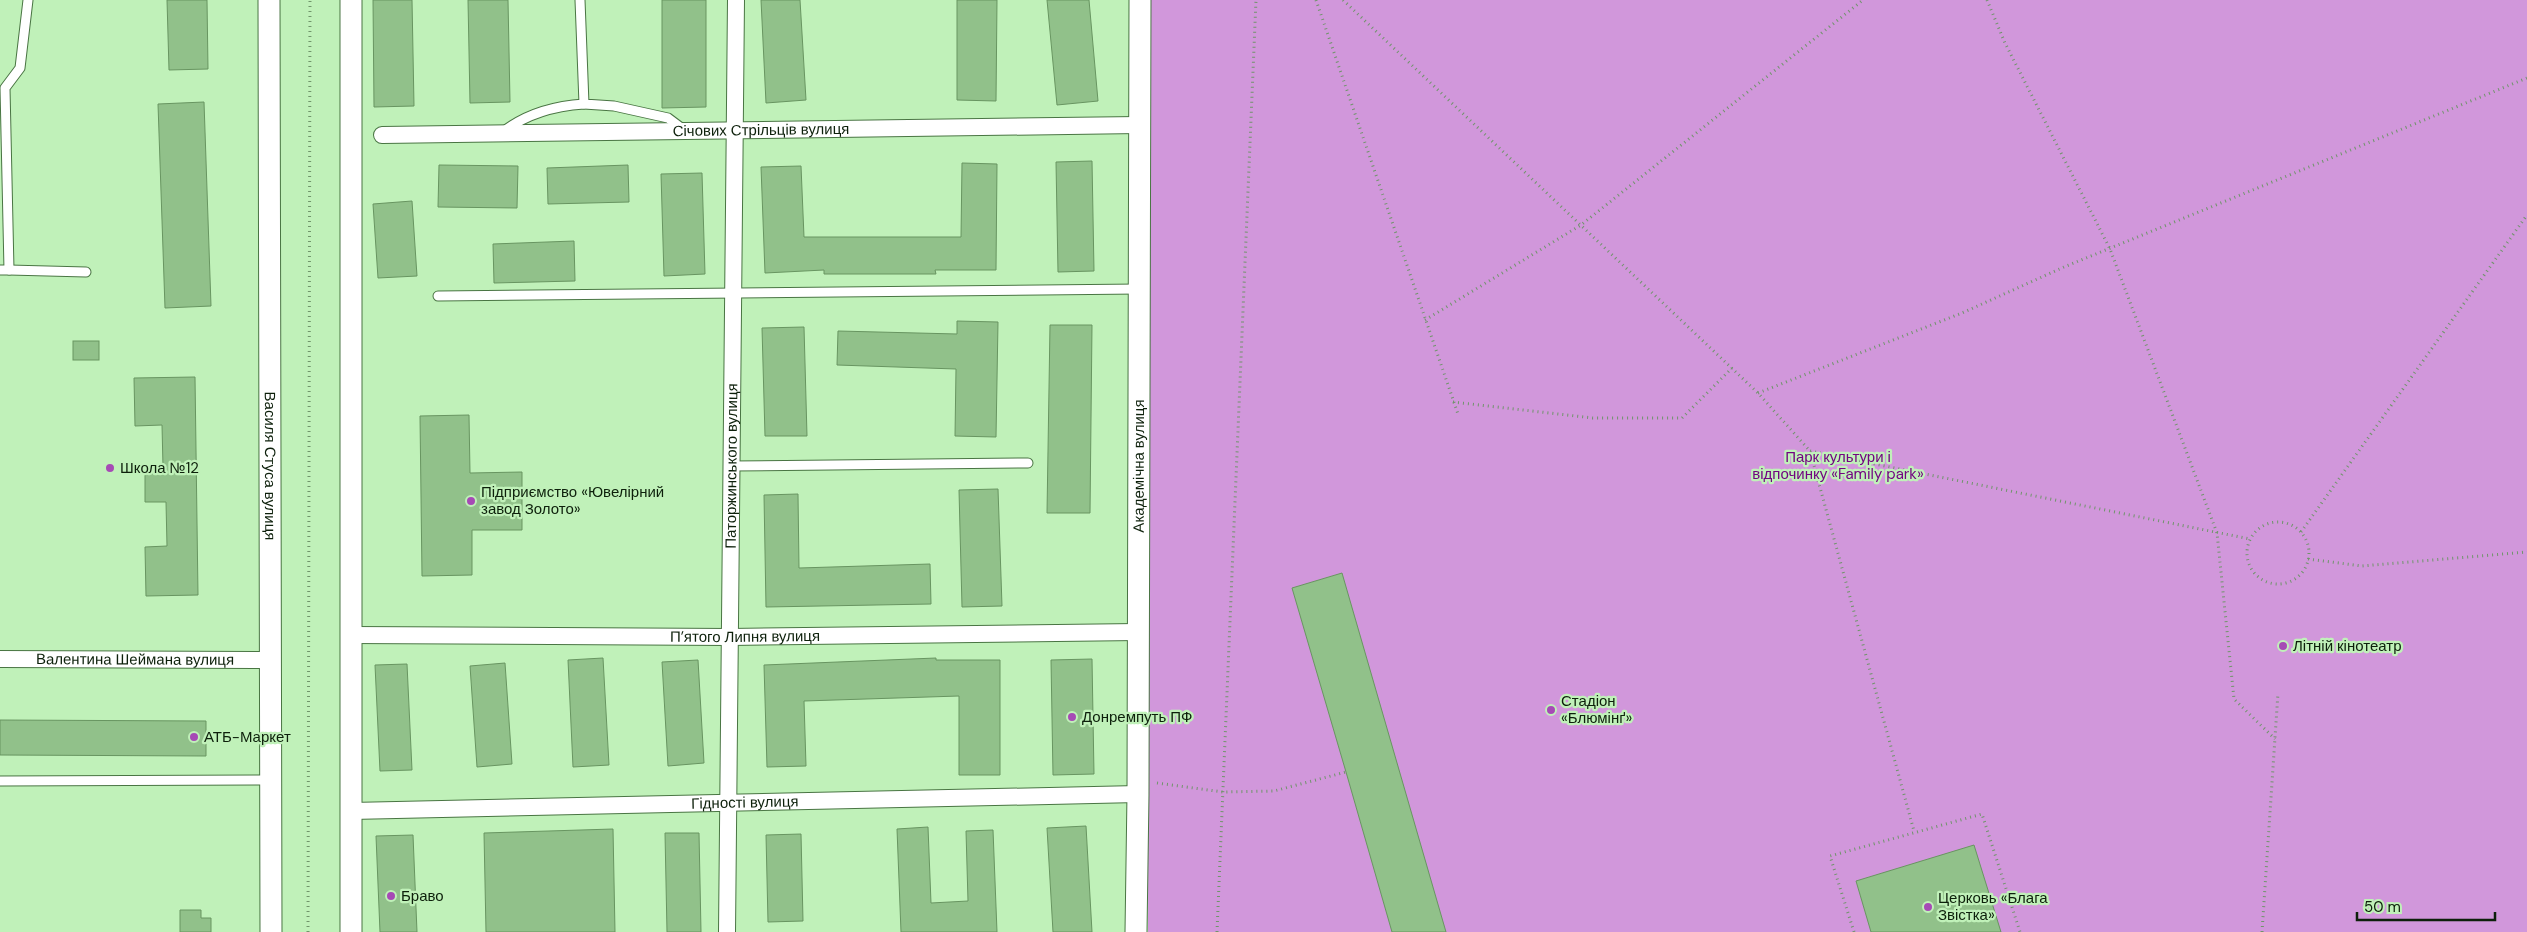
<svg xmlns="http://www.w3.org/2000/svg" width="2527" height="932" viewBox="0 0 2527 932" font-family="'DM Sans',sans-serif">
<style>
.green{fill:#d197db}
.building{fill:#91c18a;stroke:#689561}
.lines{fill:none;stroke-linecap:round;stroke-linejoin:round}
.service-casing{stroke:#497543;stroke-width:11}
.minor-casing{stroke:#497543;stroke-width:18}
.tertiary-casing{stroke:#497543;stroke-width:23}
.path{stroke:#70946b;stroke-width:3;stroke-dasharray:1 4;stroke-linecap:butt}
.service{stroke:#fff;stroke-width:9}
.minor{stroke:#fff;stroke-width:16}
.tertiary{stroke:#fff;stroke-width:21}
.poi-dot{fill:#a64ab5;stroke:#c0f1b9;stroke-width:2}
.labels{text-anchor:middle;stroke-width:4.5;stroke-linejoin:round;paint-order:stroke}
.street-label{font-size:15px;fill:#0d200b;stroke:#c0f1b9}
.park-label{font-size:15px;fill:#720581;stroke:#c0f1b9}
.poi-label{font-size:15px;fill:#0d200b;stroke:#c0f1b9;text-anchor:start}
</style>
<rect width="100%" height="100%" fill="#c0f1b9"/>
<path class="green" d="M1150,0h1377v932h-1379z"/>
<g class="building">
<path d="M167,0h40l1,69 -39,1z"/>
<path d="M373,0h39l2,106 -40,1z"/>
<path d="M468,0h40l2,102 -40,1z"/>
<path d="M662,0h44v107l-44,1z"/>
<path d="M761,0h39l6,100 -40,3z"/>
<path d="M957,0h40l-1,101 -39,-1z"/>
<path d="M1047,0h42l9,101 -41,4z"/>
<path d="M204,102l7,204 -46,2 -7,-204z"/>
<path d="M1092,161l2,110 -36,1 -2,-110z"/>
<path d="M962,163l35,1 -1,106h-61l1,4h-112v-4l-59,3 -4,-106 40,-1 3,71h157z"/>
<path d="M439,165l79,1 -1,42 -79,-1z"/>
<path d="M628,165l1,37 -81,2 -1,-36z"/>
<path d="M702,173l3,101 -41,2 -3,-102z"/>
<path d="M412,201l5,75 -39,2 -5,-74z"/>
<path d="M574,241l1,40 -81,2 -1,-39z"/>
<path d="M957,321l41,1 -2,115 -41,-1 1,-67 -119,-4 1,-34 119,3z"/>
<path d="M1050,325h42l-2,188h-43z"/>
<path d="M804,327l3,109h-42l-3,-108z"/>
<rect x="73" y="341" width="26" height="19"/>
<path d="M195,377l3,218 -52,1 -1,-49 22,-1 -1,-44h-21v-34l18,-1 -1,-42 -27,1 -1,-48z"/>
<path d="M469,415l1,58 52,-1v58h-50v45l-50,1 -2,-160z"/>
<path d="M998,489l4,117 -40,1 -3,-117z"/>
<path d="M798,494l1,74 131,-4 1,40 -165,3 -2,-112z"/>
<path d="M1342,573l104,359h-54l-46,-160 -54,-184z"/>
<path d="M603,658l6,107 -36,2 -5,-107z"/>
<path d="M936,658v2h64v115h-41v-79l-155,5 2,65 -39,1 -3,-102z"/>
<path d="M1092,659l2,115 -41,1 -2,-115z"/>
<path d="M698,660l6,103 -36,3 -6,-104z"/>
<path d="M505,663l7,101 -35,3 -7,-101z"/>
<path d="M407,664l5,106 -32,1 -5,-106z"/>
<path d="M0,720l206,1v35l-206,-1z"/>
<path d="M1086,826l6,106h-39l-6,-104z"/>
<path d="M928,827l3,76 37,-2 -2,-70 27,-1 4,102h-96l-4,-103z"/>
<path d="M613,829l2,103h-129l-2,-99z"/>
<path d="M665,833h34l2,99h-34z"/>
<path d="M801,834l2,87 -35,1 -2,-87z"/>
<path d="M413,835l4,97h-37l-4,-96z"/>
<path d="M1974,845l27,87h-130l-15,-51z"/>
<path d="M180,910h21v8h10v14h-31z"/>
</g>
<g class="lines">
<defs>
<g id="service">
<path d="M580,0l4,104 30,2 54,12 16,12"/>
<path d="M503,132c24,-19 51,-26 81,-28"/>
<path d="M0,270h9l-4,-182 15,-20 8,-68"/>
<path d="M9,270l77,2"/>
<path d="M438,296l701,-7"/>
<path d="M732,466l296,-3"/>
<path d="M0,781l271,-1"/>
</g>
<g id="minor">
<path id="s1" d="M382,135l757,-10"/>
<path id="s2" d="M351,635l379,2 408,-5"/>
<path id="s3" d="M0,659l270,1"/>
<path id="s4" d="M351,811l787,-17"/>
<path id="s5" d="M727,932l9,-932"/>
</g>
<g id="tertiary">
<path id="s6" d="M269,0l2,932"/>
<path d="M351,932v-932"/>
<path id="s7" d="M1136,932l2,-138 2,-794"/>
</g>
</defs>
<use href="#service" class="service-casing"/>
<use href="#minor" class="minor-casing"/>
<use href="#tertiary" class="tertiary-casing"/>
<g class="path">
<path d="M1316,0l142,414"/>
<path d="M1343,0l415,393 52,58 104,380"/>
<path d="M1987,0l18,43 105,206 107,284 17,166 41,40"/>
<path d="M1425,320l156,-95 282,-225"/>
<path d="M1758,393l204,-80 102,-46 463,-189"/>
<path d="M1453,402l140,16h89l50,-50"/>
<path d="M1810,451l440,88"/>
<circle cx="2278" cy="553" r="31"/>
<path d="M2301,532l226,-317"/>
<path d="M2308,559l54,7 165,-14"/>
<path d="M1157,783l66,9 51,-1 72,-19"/>
<path d="M308,932l2,-932"/>
<path d="M1217,932l39,-932"/>
<path d="M1854,932l-24,-76 152,-42 38,118"/>
<path d="M2262,932l16,-239"/>
</g>
<use href="#service" class="service"/>
<use href="#minor" class="minor"/>
<use href="#tertiary" class="tertiary"/>
</g>
<g class="poi-dot">
<circle cx="110" cy="468" r="5"/>
<circle cx="471" cy="501" r="5"/>
<circle cx="2283" cy="646" r="5"/>
<circle cx="1551" cy="710" r="5"/>
<circle cx="1072" cy="717" r="5"/>
<circle cx="194" cy="737" r="5"/>
<circle cx="391" cy="896" r="5"/>
<circle cx="1928" cy="907" r="5"/>
</g>
<g class="labels">
<g class="street-label">
<text dy="5" stroke="none"><textPath href="#s1" startOffset="379">Січових Стрільців вулиця</textPath></text>
<text dy="5" stroke="none"><textPath href="#s6" startOffset="466">Василя Стуса вулиця</textPath></text>
<text dy="5" stroke="none"><textPath href="#s5" startOffset="466">Паторжинського вулиця</textPath></text>
<text dy="5" stroke="none"><textPath href="#s7" startOffset="466">Академічна вулиця</textPath></text>
<text dy="5" stroke="none"><textPath href="#s2" startOffset="394">П’ятого Липня вулиця</textPath></text>
<text dy="5" stroke="none"><textPath href="#s3" startOffset="135">Валентина Шеймана вулиця</textPath></text>
<text dy="5" stroke="none"><textPath href="#s4" startOffset="394">Гідності вулиця</textPath></text>
</g>
<g class="park-label">
<text x="1838" y="462">Парк культури і<tspan x="1838" dy="17">відпочинку «Family park»</tspan></text>
</g>
<g class="poi-label">
<text x="120" y="473">Школа №12</text>
<text x="481" y="497">Підприємство «Ювелірний<tspan x="481" dy="17">завод Золото»</tspan></text>
<text x="2293" y="651">Літній кінотеатр</text>
<text x="1561" y="706">Стадіон<tspan x="1561" dy="17">«Блюмінґ»</tspan></text>
<text x="1082" y="722">Донремпуть ПФ</text>
<text x="204" y="742">АТБ-Маркет</text>
<text x="401" y="901">Браво</text>
<text x="1938" y="903">Церковь «Блага<tspan x="1938" dy="17">Звістка»</tspan></text>
</g>
</g>
<path d="M2357 912v8h138v-8" fill="none" stroke="#0d200b" stroke-width="2.5"/>
<text x="2364" y="912" font-size="15" fill="#0d200b" stroke="#c0f1b9" stroke-width="4" paint-order="stroke">50 m</text>
</svg>
